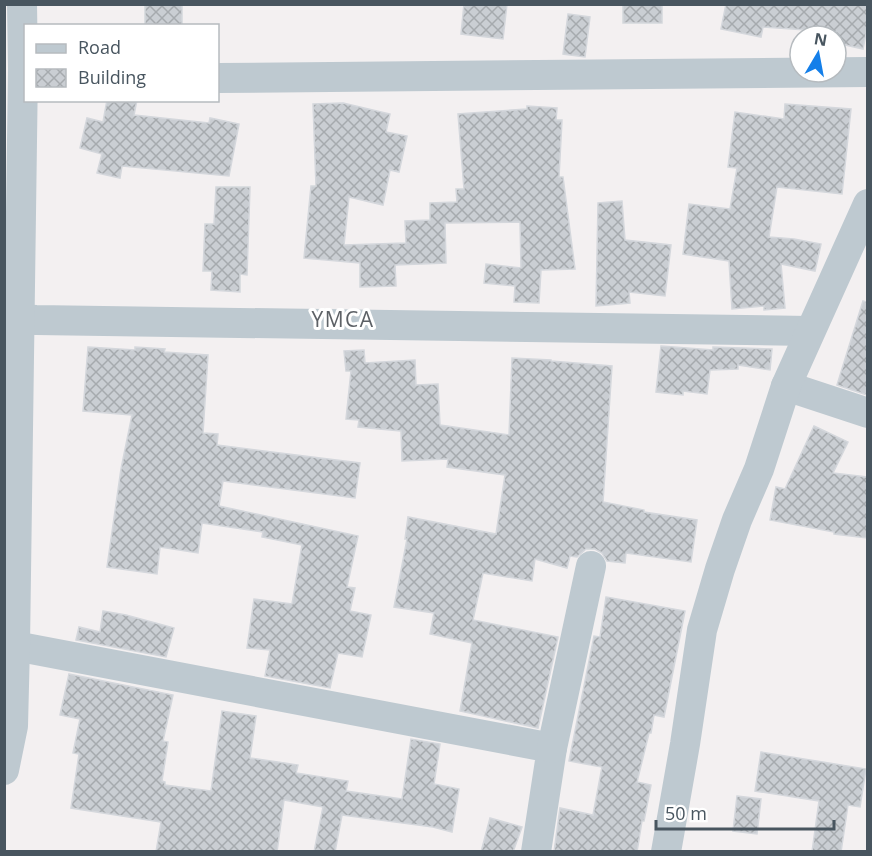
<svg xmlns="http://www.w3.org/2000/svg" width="872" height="856" viewBox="0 0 872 856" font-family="'Open Sans',sans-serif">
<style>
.building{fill:url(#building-cross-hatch);stroke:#d4d7dc;stroke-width:1.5}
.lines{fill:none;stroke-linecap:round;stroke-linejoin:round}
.minor{stroke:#bec9d0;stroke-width:30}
.labels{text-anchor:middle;stroke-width:6;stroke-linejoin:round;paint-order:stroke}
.quarter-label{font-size:21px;letter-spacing:1.5px;fill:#5d6166;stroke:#fff}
</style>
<defs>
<pattern id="building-cross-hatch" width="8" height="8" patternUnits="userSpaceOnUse" patternTransform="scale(1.5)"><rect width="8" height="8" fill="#caced3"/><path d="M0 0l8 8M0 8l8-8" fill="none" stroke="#a6aaae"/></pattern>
</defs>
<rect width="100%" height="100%" fill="#f3f0f1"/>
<g class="building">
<rect x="145" y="4" width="37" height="22"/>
<path d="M464,4h43l-4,35 -42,-5z"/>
<rect x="623" y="4" width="39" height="19"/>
<path d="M726,4h141v25l-4,20 -27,-6v-11l-73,-5 -2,10 -40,-8z"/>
<path d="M568,14l22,3 -5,40 -22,-3z"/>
<path d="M107,100h30l-3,15 75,8 1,-5 29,6 -10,52 -107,-10 -2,12 -23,-5 5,-19 -22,-6 7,-30 16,4z"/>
<path d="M343,103l47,11 -4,18 21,4 -8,36 -9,-2 -7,35 -34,-8 -5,48 62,-2 -1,-22 25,-1v-17l27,-1 -1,-13h8l-6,-75 69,-5v-3l30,2 -1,12h6l-3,57h4l12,92 -34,1 -2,33 -25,-1 1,-16 -31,-3 2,-19 35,4 -1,-46 -75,1 1,40 -51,2 1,21 -36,1v-24l-56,-5 7,-72h5l-3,-82z"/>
<path d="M785,104l66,5 -9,85 -65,-7 -8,50 25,2 27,5 -6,27 -34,-7 4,44 -21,2v-4l-32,3 -3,-48 -46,-7 6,-50 41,5 7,-41 -9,-1 7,-55 49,7z"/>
<path d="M216,187h34l-3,88 -7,-1v18l-29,-2 1,-19h-9l2,-47h9z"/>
<path d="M622,201l3,39 46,5 -6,51 -36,-4 1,11 -34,3 2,-103z"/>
<path d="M863,301l4,1v93l-30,-10z"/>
<path d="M661,346l52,4v-3l59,2 -2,21 -32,-5v4l-28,1 -3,24 -24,-3v4l-27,-3z"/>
<path d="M88,347l47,3v-3l30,2 -1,3 44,3 -5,78 15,1 -1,11 143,18 -5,35 -132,-17 -4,25 139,30 -11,51 8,1 -5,23 21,4 -9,42 -24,-4 -8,35 -65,-12 5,-26 -23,-2 7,-49 38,5 10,-59 -40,-8 1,-5 -61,-9 -4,30 -38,-6 -3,27 -50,-7 14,-98 11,-54 -49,-4z"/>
<path d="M364,350l1,13 50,-3 1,25 22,-1 2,41 69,10 3,-77 39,2v1l61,5 -9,136 41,8v2l53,8 -6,42 -65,-9 -1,10 -18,-2 -5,-8 -7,-4h-9l-9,8 -7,-1 -3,12 -32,-9 -3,22 -49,-8 -10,47 85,17 -20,91 -78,-17 12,-68 -42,-9 4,-21 -40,-6 13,-68h-2l3,-22 88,17 9,-59 -58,-8 1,-8 -46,2 -1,-30 -43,-4 1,-7 -13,-1 5,-48h-5l-2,-20z"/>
<path d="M814,426l34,16 -15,31 34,4v61l-33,-4v-2l-64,-12 6,-33 9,2z"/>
<path d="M606,597l79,14 -21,106 -10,-2 -3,18h-2l-12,49 14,3 -7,36h-2l-5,31h-83l6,-44 33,7 9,-48 -33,-6 25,-125 6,1z"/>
<path d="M103,611l23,4 48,13 -8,29 -90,-17 3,-13 21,5z"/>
<path d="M69,674l104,21 -10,46 5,1 -6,39 3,1v3l46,6 11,-80 34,5 -6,42 48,7 -2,8 52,8 -2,10 56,8 9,-60 29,5 -6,40 25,5 -7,43 -19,-5 -91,-12 -7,37h-21l9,-45 -39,-7 -7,52h-121l5,-30 -90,-14 8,-54 -6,-1 7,-34 -20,-4z"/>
<path d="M761,752l105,17 -6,38 -12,-2 -7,47h-29l7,-51 -64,-10z"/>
<path d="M737,796l24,3 -4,35 -24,-3z"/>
<path d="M490,818l32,9 -9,25h-32z"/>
</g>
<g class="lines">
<g class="minor">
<path d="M218,78l650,-6"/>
<path d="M4,318l32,2 773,11"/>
<path d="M786,386l82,27"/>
<path d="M15,646l537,102 -16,104"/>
<path d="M552,748l39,-182"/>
<path d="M4,770l9,-44 2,-80 8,-577 -1,-65"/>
<path d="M666,852l19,-108 17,-114 18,-61 17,-49 22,-51 27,-83 82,-182"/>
</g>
</g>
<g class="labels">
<g class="quarter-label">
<text x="343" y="327">YMCA</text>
</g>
</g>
<rect width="872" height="856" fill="none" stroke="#48555f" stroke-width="12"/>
<rect x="24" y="24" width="195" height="78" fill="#ffffff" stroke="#b6bbbf" stroke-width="1.5"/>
<rect x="36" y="44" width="30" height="9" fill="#bec9d0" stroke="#b6bbbf" stroke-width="1.5"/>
<text x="78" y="54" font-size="18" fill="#48555f">Road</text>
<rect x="36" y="69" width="30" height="18" fill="url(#building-cross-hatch)" stroke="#b6bbbf" stroke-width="1.5"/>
<text x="78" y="84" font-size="18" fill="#48555f">Building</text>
<g transform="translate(818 54) rotate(10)"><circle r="28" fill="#ffffff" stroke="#b6bbbf" stroke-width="1.5"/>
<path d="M0-4.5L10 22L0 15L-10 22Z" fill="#147fe9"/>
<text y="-9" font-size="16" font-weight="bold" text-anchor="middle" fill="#48555f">N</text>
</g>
<path d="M656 820v9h178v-9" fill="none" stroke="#48555f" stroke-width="3"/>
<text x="665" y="820" font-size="18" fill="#48555f" stroke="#ffffff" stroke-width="4.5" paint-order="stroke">50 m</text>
</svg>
